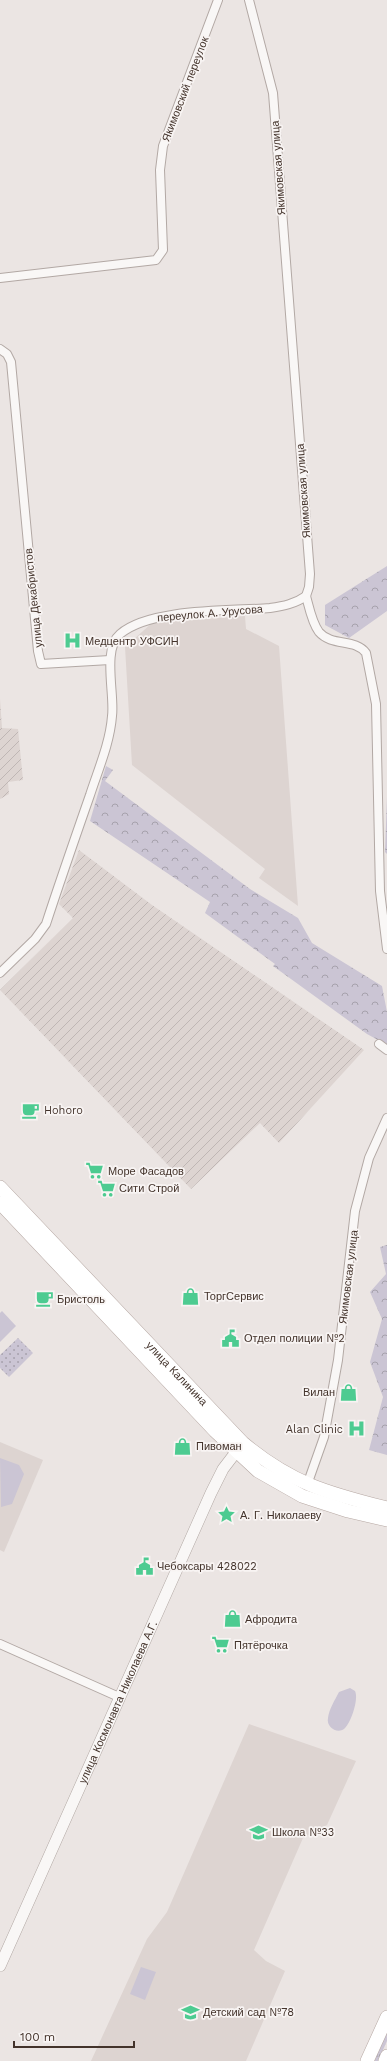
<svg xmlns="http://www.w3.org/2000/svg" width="387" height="2061" viewBox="0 0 387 2061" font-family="'Work Sans',sans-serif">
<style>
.built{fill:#ddd4d1}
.industrial{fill:url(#industrial-furrows)}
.grass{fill:url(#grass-tufts)}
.forest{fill:url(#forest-crowns)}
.park{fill:url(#park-dots)}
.pitch{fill:#cbc5d4}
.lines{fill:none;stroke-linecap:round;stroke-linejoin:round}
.minor-casing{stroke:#b2a8a4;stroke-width:10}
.tertiary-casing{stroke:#b2a8a4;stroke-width:12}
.primary-casing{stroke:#b6a8a3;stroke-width:14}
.minor{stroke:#f9f7f6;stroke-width:8}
.tertiary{stroke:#f9f7f6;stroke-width:11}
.primary{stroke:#fff;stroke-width:13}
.labels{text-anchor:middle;stroke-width:3.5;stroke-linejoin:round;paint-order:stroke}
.street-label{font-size:11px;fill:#43332b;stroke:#f8f4f3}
.poi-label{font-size:11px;fill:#43332b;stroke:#f8f4f3;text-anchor:start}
</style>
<defs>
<pattern id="industrial-furrows" width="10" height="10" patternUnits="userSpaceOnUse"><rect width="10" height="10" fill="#ddd4d1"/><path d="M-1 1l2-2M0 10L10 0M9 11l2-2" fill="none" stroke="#bfb6b4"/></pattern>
<pattern id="grass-tufts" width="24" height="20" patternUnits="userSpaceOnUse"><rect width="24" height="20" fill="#cbc5d4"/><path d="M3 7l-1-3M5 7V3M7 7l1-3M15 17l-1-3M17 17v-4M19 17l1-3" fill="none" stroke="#a6a1ac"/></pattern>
<pattern id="forest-crowns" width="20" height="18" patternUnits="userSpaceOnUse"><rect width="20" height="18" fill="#cbc5d4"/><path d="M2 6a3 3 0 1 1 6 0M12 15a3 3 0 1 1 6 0" fill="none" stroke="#a6a1ac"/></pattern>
<pattern id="park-dots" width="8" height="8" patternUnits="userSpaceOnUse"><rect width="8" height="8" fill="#cbc5d4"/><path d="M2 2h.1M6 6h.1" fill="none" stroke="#a6a1ac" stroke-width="1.8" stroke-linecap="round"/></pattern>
</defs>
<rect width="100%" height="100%" fill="#ebe5e3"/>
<g class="built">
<path d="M245,616l1,13 33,17 19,260 -39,-28 6,-9 -133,-104 -7,-118 27,-24z"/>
<path d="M0,1442l43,18 -39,92 -4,-2z"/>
<path d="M249,1724l107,37 -29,64 -24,13 -49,112 12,11 19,10 -39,90h-155l56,-122 20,-27z"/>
</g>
<g class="industrial">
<path d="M0,699l2,29 16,1 5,51 -15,2 1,12 -9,5z"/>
<path d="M79,850l73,55 212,145 -85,93 -19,-20 -69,66 -191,-199 73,-72 -14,-14z"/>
</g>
<path class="grass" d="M387,2032v9l-9,20h-4z"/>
<g class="forest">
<path d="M387,566v45l-38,27 -24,-13v-20z"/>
<path d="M106,766l7,4 -8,11 145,108 48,29 14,25 70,43 5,26v33l-20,-11 -94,-68 2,-2 -70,-51 5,-11 -120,-81z"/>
<path d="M387,797v57l-2,-2z"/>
<path d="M387,1245v210l-18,-5 14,-53 -13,-35 12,-43 -12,-27 16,-18 -6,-27z"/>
</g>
<path class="park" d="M18,1338l15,15 -24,24 -9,-9v-13z"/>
<g class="pitch">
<path d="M2,1311l14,15 -16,16v-29z"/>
<path d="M0,1458l19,7 5,9 -12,30 -11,3z"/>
<path d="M350,1688l5,3c4,8 -4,32 -11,38 -7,5 -18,-2 -16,-11 1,-9 7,-18 11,-26z"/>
<path d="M141,1967l15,5 -11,28 -15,-6z"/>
</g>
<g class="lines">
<defs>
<g id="minor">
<path d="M249,0l24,93 37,481 -1,13 -3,9c3,11 6,27 13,36 13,15 36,6 47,21l10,51 4,187 7,58"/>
<path d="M0,278l156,-18 7,-10 -3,-80 3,-24 55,-146"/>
<path d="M0,349l7,5 4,8 27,289 3,13 69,-4"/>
<path d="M0,973l35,-34 11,-15c14,-43 29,-86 44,-129 8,-25 20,-52 22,-79 3,-21 -10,-67 8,-82 30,-26 111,-23 150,-26 13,-2 25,-4 36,-12"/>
<path d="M379,1044l8,6"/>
<path d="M307,1485l17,-48 14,-77 17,-149 14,-53 18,-40"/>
<path d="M0,1644l119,53"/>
</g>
<g id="tertiary">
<path id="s1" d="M0,1966l211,-473 12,-24 13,-17"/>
</g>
<g id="primary">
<path id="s2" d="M0,1187l243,256c48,40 84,50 144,65"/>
<path d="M0,1203l215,228 43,40 44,25 46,15 39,9"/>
<path d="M367,2061l20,-44"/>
<path d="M385,2061l2,-5"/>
</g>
</defs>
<use href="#minor" class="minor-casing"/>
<use href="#tertiary" class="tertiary-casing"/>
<use href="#primary" class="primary-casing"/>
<use href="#minor" class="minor"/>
<use href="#tertiary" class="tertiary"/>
<use href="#primary" class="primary"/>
</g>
<defs>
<symbol id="hospital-bare" viewBox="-9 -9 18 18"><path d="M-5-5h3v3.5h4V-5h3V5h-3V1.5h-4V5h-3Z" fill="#4dcb91" stroke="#f8f4f3" stroke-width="2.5" paint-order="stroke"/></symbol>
<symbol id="cafe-bare" viewBox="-9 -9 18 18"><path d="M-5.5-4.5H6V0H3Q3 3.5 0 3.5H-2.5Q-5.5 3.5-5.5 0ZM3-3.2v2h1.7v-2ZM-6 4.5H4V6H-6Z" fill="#4dcb91" stroke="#f8f4f3" stroke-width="2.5" paint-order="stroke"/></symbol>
<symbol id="supermarket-bare" viewBox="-9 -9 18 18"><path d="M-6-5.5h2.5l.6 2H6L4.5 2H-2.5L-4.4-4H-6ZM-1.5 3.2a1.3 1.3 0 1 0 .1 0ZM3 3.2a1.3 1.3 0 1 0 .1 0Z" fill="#4dcb91" stroke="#f8f4f3" stroke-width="2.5" paint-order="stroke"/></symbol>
<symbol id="shop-bare" viewBox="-9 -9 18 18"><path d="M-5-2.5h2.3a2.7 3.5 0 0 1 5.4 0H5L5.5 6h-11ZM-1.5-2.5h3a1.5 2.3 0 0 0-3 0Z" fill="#4dcb91" stroke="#f8f4f3" stroke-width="2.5" paint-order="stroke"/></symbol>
<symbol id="civic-bare" viewBox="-9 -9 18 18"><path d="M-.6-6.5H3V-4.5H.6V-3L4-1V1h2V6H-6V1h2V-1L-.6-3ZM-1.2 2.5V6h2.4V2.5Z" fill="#4dcb91" stroke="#f8f4f3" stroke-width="2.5" paint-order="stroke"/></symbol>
<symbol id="sight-bare" viewBox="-9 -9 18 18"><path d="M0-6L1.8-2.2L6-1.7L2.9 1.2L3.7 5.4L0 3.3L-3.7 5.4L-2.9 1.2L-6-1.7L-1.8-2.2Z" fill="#4dcb91" stroke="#f8f4f3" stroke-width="2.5" paint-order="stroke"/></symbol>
<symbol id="school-bare" viewBox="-9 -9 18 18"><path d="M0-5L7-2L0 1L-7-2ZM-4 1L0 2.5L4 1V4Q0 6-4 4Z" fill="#4dcb91" stroke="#f8f4f3" stroke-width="2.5" paint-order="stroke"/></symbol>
</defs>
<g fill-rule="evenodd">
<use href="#hospital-bare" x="60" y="628" width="25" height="25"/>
<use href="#cafe-bare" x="18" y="1098" width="25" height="25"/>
<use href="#supermarket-bare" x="82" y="1158" width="25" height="25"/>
<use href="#supermarket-bare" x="94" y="1176" width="25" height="25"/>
<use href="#shop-bare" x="178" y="1284" width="25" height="25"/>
<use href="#cafe-bare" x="32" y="1286" width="25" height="25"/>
<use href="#civic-bare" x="218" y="1326" width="25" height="25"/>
<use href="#shop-bare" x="336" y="1380" width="25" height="25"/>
<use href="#hospital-bare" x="344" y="1416" width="25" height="25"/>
<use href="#shop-bare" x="170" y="1434" width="25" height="25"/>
<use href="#sight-bare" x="214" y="1502" width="25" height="25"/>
<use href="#civic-bare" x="132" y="1554" width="25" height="25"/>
<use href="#shop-bare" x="220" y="1606" width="25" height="25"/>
<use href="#supermarket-bare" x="208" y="1632" width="25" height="25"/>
<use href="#school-bare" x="246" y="1820" width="25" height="25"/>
<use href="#school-bare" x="178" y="2000" width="25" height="25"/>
</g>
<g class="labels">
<g class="street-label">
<text transform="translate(185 89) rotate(-69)" y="4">Якимовский переулок</text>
<text transform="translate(278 168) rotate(-94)" y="4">Якимовская улица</text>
<text transform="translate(303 491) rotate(-94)" y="4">Якимовская улица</text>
<text transform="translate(33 598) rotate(-96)" y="4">улица Декабристов</text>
<text transform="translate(210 613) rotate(-5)" y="4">переулок А. Урусова</text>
<text transform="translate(348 1277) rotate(-83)" y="4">Якимовская улица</text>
<text dy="4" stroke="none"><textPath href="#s2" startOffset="257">улица Калинина</textPath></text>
<text dy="4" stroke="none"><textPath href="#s1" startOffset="289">улица Космонавта Николаева А.Г.</textPath></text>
</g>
<g class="poi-label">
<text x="85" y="645">Медцентр УФСИН</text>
<text x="44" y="1114">Hohoro</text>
<text x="108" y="1175">Море Фасадов</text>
<text x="119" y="1192">Сити Строй</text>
<text x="204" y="1300">ТоргСервис</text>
<text x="57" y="1303">Бристоль</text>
<text x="244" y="1342">Отдел полиции №2</text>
<text x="335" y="1396" text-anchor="end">Вилан</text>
<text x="343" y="1433" text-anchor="end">Alan Clinic</text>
<text x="196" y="1450">Пивоман</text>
<text x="240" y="1519">А. Г. Николаеву</text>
<text x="157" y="1570">Чебоксары 428022</text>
<text x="245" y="1623">Афродита</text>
<text x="234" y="1649">Пятёрочка</text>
<text x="272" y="1836">Школа №33</text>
<text x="203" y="2016">Детский сад №78</text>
</g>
</g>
<path d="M14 2041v6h120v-6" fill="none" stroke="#43332b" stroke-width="2"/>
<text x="20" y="2041" font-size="12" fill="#43332b" stroke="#f8f4f3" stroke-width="3" paint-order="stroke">100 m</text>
</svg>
